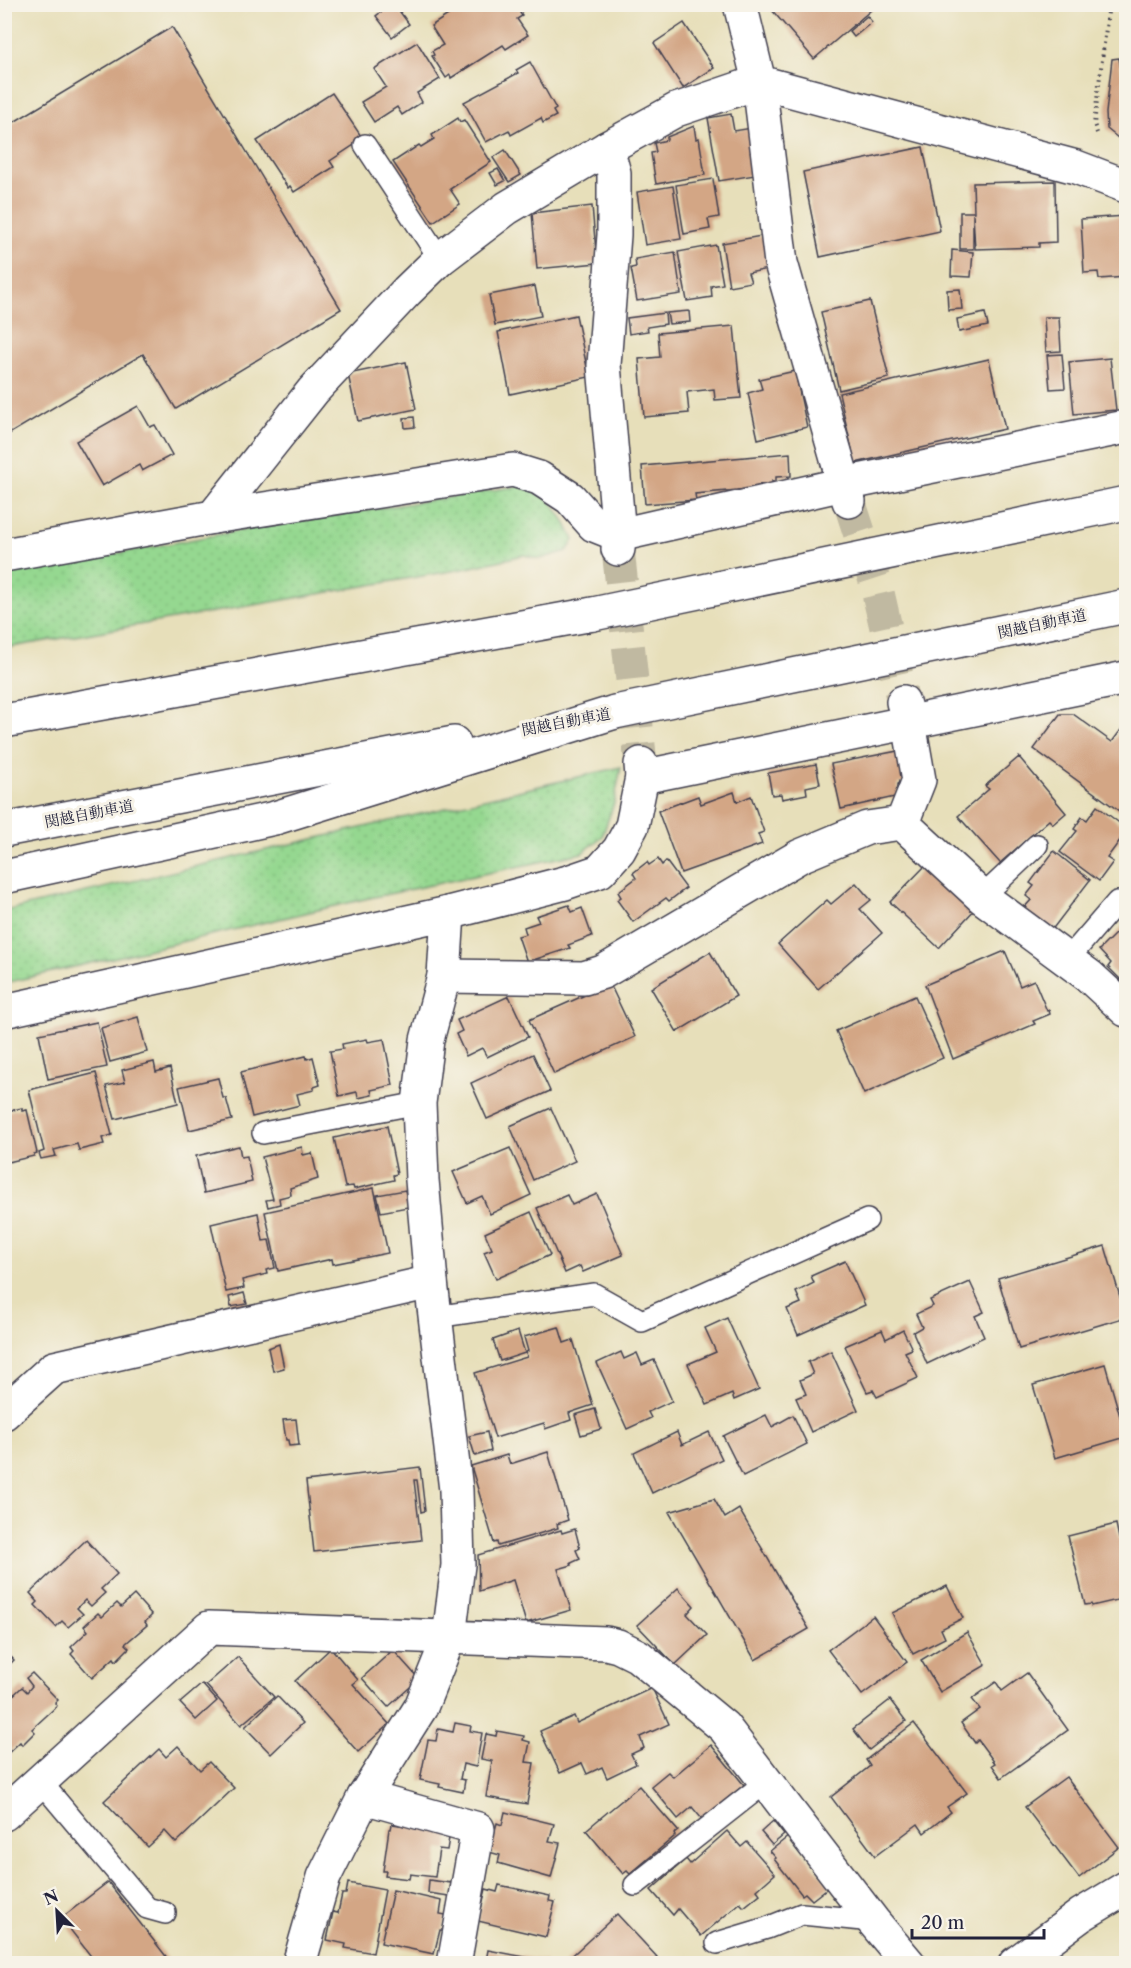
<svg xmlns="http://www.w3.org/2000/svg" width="1131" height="1968" viewBox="0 0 1131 1968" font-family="'Libre Caslon Text','Noto Serif JP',serif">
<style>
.grass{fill:url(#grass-dots);stroke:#5c7d66;stroke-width:1.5}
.building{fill:#d3a685}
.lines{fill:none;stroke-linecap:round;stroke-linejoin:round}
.street-tunnel{stroke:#c0b9a1;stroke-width:33;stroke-dasharray:33 16;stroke-linecap:butt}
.lane-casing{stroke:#403e4e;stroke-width:24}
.street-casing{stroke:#403e4e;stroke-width:36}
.highway-casing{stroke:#403e4e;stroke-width:36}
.path{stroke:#403e4e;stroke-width:4;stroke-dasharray:1.5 4.5;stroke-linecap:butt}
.lane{stroke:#fff;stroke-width:21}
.street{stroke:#fff;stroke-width:33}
.highway{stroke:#fff;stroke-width:33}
.highway-bridge-casing{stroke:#403e4e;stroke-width:36;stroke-linecap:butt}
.highway-bridge{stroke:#fff;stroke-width:33}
.labels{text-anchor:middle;stroke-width:6;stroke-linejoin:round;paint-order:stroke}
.street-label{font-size:15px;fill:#22223b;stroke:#f7f3e8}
</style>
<defs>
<pattern id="grass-dots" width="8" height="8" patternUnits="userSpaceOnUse" patternTransform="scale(1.5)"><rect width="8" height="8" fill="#95d890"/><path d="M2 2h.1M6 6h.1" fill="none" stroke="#80b97d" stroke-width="1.8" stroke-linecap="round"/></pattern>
</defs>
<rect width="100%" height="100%" fill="#f7f3e8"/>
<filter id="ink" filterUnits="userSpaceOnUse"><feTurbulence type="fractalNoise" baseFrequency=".0167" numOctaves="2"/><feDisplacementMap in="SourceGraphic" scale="12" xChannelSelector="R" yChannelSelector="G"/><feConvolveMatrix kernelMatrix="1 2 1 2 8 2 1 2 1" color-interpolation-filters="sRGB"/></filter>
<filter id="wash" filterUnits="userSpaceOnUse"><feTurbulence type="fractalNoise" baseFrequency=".008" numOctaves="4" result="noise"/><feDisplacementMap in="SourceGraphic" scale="24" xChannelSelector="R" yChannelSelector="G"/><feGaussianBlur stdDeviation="1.35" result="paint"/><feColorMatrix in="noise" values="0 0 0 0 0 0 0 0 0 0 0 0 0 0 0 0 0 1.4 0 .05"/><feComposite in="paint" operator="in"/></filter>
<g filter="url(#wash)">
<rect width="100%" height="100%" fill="#e7dfba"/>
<g class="grass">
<path d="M525,485l25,15 14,20 10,20 -7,11 -27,8 -16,-4 -61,14 -458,79v-74l244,-45z"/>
<path d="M621,767l-7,36 -12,34 -20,16 -217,46 -360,84v-72z"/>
</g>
<g id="blocks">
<g class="building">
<path d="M391,4h3l15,20 -17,13 -16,-21z"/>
<path d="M465,4h53l4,7 -2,2 2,3 -5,3 11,16 -22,14 -3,-4 -52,33 -1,-3 -4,3 -14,-22 2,-1 -2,-4 11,-6 -12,-19z"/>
<path d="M776,4h102l-64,55 -43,-50z"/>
<path d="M867,16l5,6 -18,15 -5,-6z"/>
<path d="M684,23l30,45 -31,20 -29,-45z"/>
<path d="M172,27l169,282 -165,100 -33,-55 -139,83v-309z"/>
<path d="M417,42l23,37 -23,14 5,9 -20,13 -5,-8 -23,15 -13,-20 25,-15 -12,-18z"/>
<path d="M1119,58l7,37v41l-8,2 -11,-9 -1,-16 6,-54z"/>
<path d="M530,62l26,47 -3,2 3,5 -13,7 -2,-5 -30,17 -2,-5 -23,12 -22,-40 54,-29 -2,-3z"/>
<path d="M332,93l31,46 -33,22 4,6 -40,25 -4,-6 -2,2 -31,-47z"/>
<path d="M731,114l3,17 18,-3 9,46 -42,7 -11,-63z"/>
<path d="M458,118l2,4 4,-2 27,42 -41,27 10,15 -27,18 -40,-60 26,-17 2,2 13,-8 -2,-4z"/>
<path d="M694,126l2,13 3,-1 6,37 -49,9 -5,-31 5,-1 -2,-9 13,-3v-3z"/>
<path d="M923,147l17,84 -120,26 -17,-85z"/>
<path d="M505,150l16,25 -12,7 -16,-24z"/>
<path d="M498,169l7,12 -8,4 -7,-12z"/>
<path d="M713,179l6,38 -11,2 2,10 -26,5 -8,-49z"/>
<path d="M1055,181l1,61 -17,1v4l-64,2 -2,-35v35h-13v-37h14l-1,-29z"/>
<path d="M673,186l8,53 -36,6 -8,-53z"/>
<path d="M592,206l5,57 -60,6 -5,-56z"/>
<path d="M1126,216v61l-27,2 -1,-7 -14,1 -3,-54z"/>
<path d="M772,234l6,33 -30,6 3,9 -22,4 -7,-43z"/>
<path d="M716,245l7,39 -12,2 1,11 -25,4 -9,-49z"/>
<path d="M952,250l21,2 -2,25 -20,-1z"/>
<path d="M675,252l6,42 -44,7 -6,-33 5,-1 -1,-8z"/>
<path d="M535,286l6,30 -46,9 -6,-30z"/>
<path d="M960,289l2,20 -14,1 -1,-20z"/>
<path d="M870,301l19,77 -50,12 -18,-78z"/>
<path d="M689,311l1,11 -21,2 -2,-11z"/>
<path d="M665,313l1,11 -19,3 1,4 -19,3 -2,-16z"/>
<path d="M985,313l3,13 -29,6 -2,-13z"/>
<path d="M576,315l13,62 -79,17 -12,-62z"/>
<path d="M1044,317h15l2,34 -15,1z"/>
<path d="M734,326l7,72 -26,2 -1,-11 -27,3 2,21 -45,4 -5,-58 21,-2 -2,-24z"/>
<path d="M1062,354l3,34 -15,1 -3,-34z"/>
<path d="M1110,358l6,52 -42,4 -5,-52z"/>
<path d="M989,359l16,70 -150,34 -16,-70z"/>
<path d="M406,362l10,47 -58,12 -10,-47z"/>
<path d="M795,371l12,56 -49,12 -10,-46 14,-4 -3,-10z"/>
<path d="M138,406l12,21 5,-2 17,30 -30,16 -3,-6 -37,21 -26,-45z"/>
<path d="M414,417l1,10 -10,1 -1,-10z"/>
<path d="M790,453l1,23 -15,1v4h-4v3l-13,1 1,3 -65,6 1,6 -51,4 -3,-38z"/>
<path d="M1060,714h13l39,28 14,-19v93l-92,-67z"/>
<path d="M903,750l5,32 -10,2 1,12 -58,13 -10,-45z"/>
<path d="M1019,757l47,56 -13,11 -4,-4 -49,43 -42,-47 31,-27 -4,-3z"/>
<path d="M816,764l4,20 -14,3 1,7 -25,5 -1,-5 -9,1 -4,-22z"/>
<path d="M734,792l3,10 14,-6 13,36 -6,2 4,10 -81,29 -23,-62 40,-15 3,8z"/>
<path d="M1097,806l29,22v4l-19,26 6,4 -14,19 -39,-29 17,-21 -3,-2 8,-12 5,3z"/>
<path d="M1054,851l36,29 -39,51 -28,-22 8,-9 -5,-4 8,-10 -4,-3z"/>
<path d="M658,859l4,6 4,-4 20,27 -17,13 -3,-3 -33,24 -16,-22 4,-3 -3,-5 18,-14 -3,-5 14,-11 2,3z"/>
<path d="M928,863l48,45 -37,40 -49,-46z"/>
<path d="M856,883l15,17 -11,9 22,24 -64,56 -40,-45 49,-44 4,4z"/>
<path d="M569,905l3,7 10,-4 10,28 -24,9 2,3 -43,14 -9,-26 8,-2 -2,-7 15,-5 -3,-6z"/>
<path d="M1126,923v62l-18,-18 3,-4 -12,-13z"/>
<path d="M1005,951l15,35 14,-6 13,31 2,-1 1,4 -17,7 2,3 -82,35 -28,-74z"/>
<path d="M710,952l26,44 -59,36 -26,-44z"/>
<path d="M610,984l25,53 -81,37 -25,-54z"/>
<path d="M509,996l19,41 -41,20 -5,-9 -16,8 -10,-22 6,-3 -5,-11z"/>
<path d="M915,996l28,62 -79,36 -28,-63z"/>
<path d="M138,1017l9,35 -37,10 -9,-34z"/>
<path d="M97,1022l10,45 -59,12 -9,-45z"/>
<path d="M367,1039l1,3 16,-3 9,46 -22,5 1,5 -14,3 -1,-6 -18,4 -9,-45 13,-2 -1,-5z"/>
<path d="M533,1054l17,37 -63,28 -16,-36z"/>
<path d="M306,1056l1,3 6,-2 7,28 -6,2v3l-17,4 3,11 -48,12 -11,-45z"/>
<path d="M154,1062l2,10 14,-4 8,35 -63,16 -9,-33 19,-4 -3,-12z"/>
<path d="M96,1073l16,62 -10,3 2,6 -25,6 -2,-6 -23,6 2,6 -15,3 -2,-6 5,-2 -15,-61z"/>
<path d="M218,1078l5,20h3l6,22 -43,10 -10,-43z"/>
<path d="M22,1108v3l5,-1 10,43 -3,1v2l-30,7v-51z"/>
<path d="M551,1108l24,53 -42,19 -23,-54z"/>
<path d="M387,1126l10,48 -4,1 1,5 -40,9 -1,-3 -8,1 -11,-49z"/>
<path d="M239,1146l2,11 6,-1 5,26 -48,11 -8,-37z"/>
<path d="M302,1147l1,8 9,-2 6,26 -28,9 1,7 -12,3 1,6 -12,3 -2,-7 7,-1 -11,-42z"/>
<path d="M510,1148l21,47 -41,19 -8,-18 -15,7 -14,-31z"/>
<path d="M374,1188l14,65 -55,11 -1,-5 -54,12 -13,-59z"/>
<path d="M405,1190l3,17 -27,5 -4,-17z"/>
<path d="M597,1194l26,61 -40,17 -3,-6 -15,7 -28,-65 30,-13 5,10z"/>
<path d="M531,1212l19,43 -54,24 -12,-27 8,-3 -7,-16z"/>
<path d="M258,1213l5,28 6,-1 6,28 -9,2 1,4 -25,6 2,8 -18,4 -15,-68z"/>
<path d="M1105,1246l21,71 -107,32 -21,-71z"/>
<path d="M845,1261l20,44 -67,30 -11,-26 14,-6 -5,-11 18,-9 -3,-7z"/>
<path d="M970,1282l14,30 -9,4 9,21 -57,27 -14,-32 9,-5 -6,-13 17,-8 -3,-6z"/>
<path d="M244,1293l3,11 -16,3 -2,-10z"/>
<path d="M727,1318l32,71 -25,11 -2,-6 -25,11 -19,-41 28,-12 -11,-24z"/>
<path d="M559,1327l5,16 9,-3 20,65 -24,8 2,7 -26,9 -1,-6 -49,15 -20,-65 52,-16 -1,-5 2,-1 -4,-14z"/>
<path d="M882,1330l4,9 17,-9 9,19 -7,3 13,26 -41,19 -4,-7 -6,2 -22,-46z"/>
<path d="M518,1331l7,22 -25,8 -7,-21z"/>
<path d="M279,1344l5,24 -11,3 -5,-23z"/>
<path d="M831,1351l27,59 -47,22 -15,-34 10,-4 -6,-14 13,-6 -5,-12z"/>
<path d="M621,1352l3,7 13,-6 5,12 12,-5 18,41 -24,11 3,6 -24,11 -30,-66z"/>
<path d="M1105,1364l21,73 -71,21 -22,-73z"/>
<path d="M595,1409l6,20 -20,6 -6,-20z"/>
<path d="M766,1415l6,12 21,-12 14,29 -64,32 -20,-40z"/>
<path d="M296,1419l3,26 -10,1 -1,-6h-2l-3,-20z"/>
<path d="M487,1432l4,19 -16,5 -6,-20z"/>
<path d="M677,1432l5,13 27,-13 13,27 -70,34 -18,-40z"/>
<path d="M548,1452l20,68 -11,4 1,4 -60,18 -1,-4 -3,1 -23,-77 36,-11 3,9z"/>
<path d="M420,1467l5,44 -4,1 -4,-32h-3l7,60 -107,12 -8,-71z"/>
<path d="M714,1499l11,19 14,-9 70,120 -54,31 -86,-148z"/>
<path d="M1116,1524l3,14 7,-2v62l-34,8 -1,-2 -6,1 -17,-69z"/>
<path d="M575,1529l5,19 -4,2 4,9 -9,4 1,2 -14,4 13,41 -45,13 -13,-43 -34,11 -1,-36 83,-25 1,3z"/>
<path d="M86,1540l31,34 -16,15 4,4 -14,13 -6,-6 -8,8 6,6 -15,13 -6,-6 -6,6 -21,-22 3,-3 -8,-9z"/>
<path d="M947,1586l16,32 -22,11 4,9 -32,16 -21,-41z"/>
<path d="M678,1588l16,18 -7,8 20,21 -32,30 -38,-40z"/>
<path d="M134,1595l18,20 -7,7 2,3 -22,19 4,4 -13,13 -2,-3 -22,20 -21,-24 3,-3 -3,-4 17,-16 -4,-5 14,-13 4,4 15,-14 4,4z"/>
<path d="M873,1616l34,46 -45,33 -34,-45z"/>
<path d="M967,1632l19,33 -46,27 -19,-32z"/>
<path d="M331,1648l27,32 -5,4 36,40 -31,28 -63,-71z"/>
<path d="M4,1650l10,10 -10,10z"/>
<path d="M393,1650l26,29 -31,28 -26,-29z"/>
<path d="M238,1657l36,40 -33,28 -35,-40z"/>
<path d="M32,1673l26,27 -3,3 2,3 -25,23 3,3 -13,13 -2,-3 -16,15v-57l2,2 16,-15 5,5 5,-6 -6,-8z"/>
<path d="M1027,1673l41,57 -67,48 -9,-13 3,-2 -17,-23 -3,3 -14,-20 19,-14 -8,-10 24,-17 6,9z"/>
<path d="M202,1684l15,17 -21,19 -16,-17z"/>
<path d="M652,1688l17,36 -29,13 4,11 -13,6 5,10 -29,14 -5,-11 -15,7 -5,-11 -22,10 -20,-42 34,-15 3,7z"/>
<path d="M277,1696l26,27 -32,31 -26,-27z"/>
<path d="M890,1700l16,21 -37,29 -16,-21z"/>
<path d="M455,1723l16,3 -1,5 12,2 -6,34 -13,-3 -3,15 5,1 -2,12 -24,-5 1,-3 -20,-4 8,-40 8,1 2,-12 15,3z"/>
<path d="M914,1723l53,70 -20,14 4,5 -27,21 -6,-9 -43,32 -44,-59 39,-31 -4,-6z"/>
<path d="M497,1731l27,5 -1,4 7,2 -4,20 8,1 -7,41 -41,-7 6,-36 -11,-2 5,-25 10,2z"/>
<path d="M711,1745l33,40 -42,34 -10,-12 -14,12 -27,-33 17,-14 5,5z"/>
<path d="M178,1746l22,24 9,-8 25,26 -58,55 -11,-12 -17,16 -44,-46 55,-52 7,8z"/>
<path d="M1066,1777l53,70 -40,31 -54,-71z"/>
<path d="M639,1786l39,45 -4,3 1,2 -45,38 -3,-3 -4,3 -37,-44z"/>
<path d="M505,1812l49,12 -5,17 11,2 -9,35 -53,-15 2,-8 -11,-3 8,-29 5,2z"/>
<path d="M773,1821l11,14 -12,10 -11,-13z"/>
<path d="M392,1824l58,8 -3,18 -8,-1 -4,28 -25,-3 -1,5 -24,-3 1,-5h-3l6,-42h2z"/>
<path d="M727,1831l14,16 6,-5 28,32 -18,16 3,4 -16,13 -4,-4 -39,33 -23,-27 -5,6 -22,-25 35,-31 4,5z"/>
<path d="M789,1836l41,50 -18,14 -7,-7 -3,2 -28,-36 2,-1 -6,-7z"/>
<path d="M429,1880l22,3 -2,13 -21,-3z"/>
<path d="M108,1882l64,82h-75l-28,-36 3,-2 -8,-10z"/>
<path d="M348,1883l37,7 -12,63 -28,-5 1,-4 -19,-4 6,-28 5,1 4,-19h4z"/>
<path d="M499,1885l51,11 -1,5 6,1 -9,35 -68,-16 8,-32 11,3z"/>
<path d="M393,1890l49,11 -2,13 6,1 -3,15h-3l-6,24 -53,-11z"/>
<path d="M617,1914l40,43 -7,7h-87z"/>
<path d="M488,1950l58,11 -1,3h-68l1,-4 8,1z"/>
<path d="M4,1954l9,10h-9z"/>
</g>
</g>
</g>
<g filter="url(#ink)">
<use href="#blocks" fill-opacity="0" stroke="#403e4e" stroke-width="1.5"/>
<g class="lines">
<g class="street-tunnel">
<path d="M849,501l27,83 27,118"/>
<path d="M618,549l23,215"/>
</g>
<defs>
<g id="lane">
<path d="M365,145l75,114"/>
<path d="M982,897l55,-52"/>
<path d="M1068,959l49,-57"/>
<path d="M263,1133l156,-30"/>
<path d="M435,1317l159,-23 48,27 225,-101"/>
<path d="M40,1781l107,127 18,5"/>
<path d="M635,1885l131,-103"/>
<path d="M717,1943l50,-15 35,-14 71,7"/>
</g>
<g id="street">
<path d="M740,4l19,78 22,181 68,238"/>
<path d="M607,148l7,25v62l-10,130 15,170 -1,14"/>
<path d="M213,517l300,-47 26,8 31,20 24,27 25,10 225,-51 282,-57"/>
<path d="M4,555l209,-38 100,-126 94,-100 33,-32 67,-51 100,-60 69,-38 83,-28 317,85 50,19"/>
<path d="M642,777l484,-99"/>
<path d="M902,823l80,74 107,79 37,34"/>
<path d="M444,976l140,2 19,-6 197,-116 67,-28 35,-5 17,-43 -10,-57 -6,-21"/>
<path d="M4,1011l444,-98 117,-30 35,-12 19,-21 13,-24 10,-49 -1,-13"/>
<path d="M4,1413l50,-45 377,-86"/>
<path d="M364,1797l114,32 -24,135"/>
<path d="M4,1814l205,-186 397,15 12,3 20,10 86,71 149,194 36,43"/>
<path d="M299,1964l25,-87 40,-80 57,-90 28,-70 9,-72 -2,-75 -25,-208 -9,-102 -3,-77 8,-63 17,-64 4,-63"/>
<path d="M1015,1964l66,-49 45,-27"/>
</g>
<g id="highway">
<path d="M4,721l589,-107"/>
<path d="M4,830l450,-87"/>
<path d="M4,877l271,-59 340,-106"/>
</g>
</defs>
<use href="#lane" class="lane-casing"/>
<use href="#street" class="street-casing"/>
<use href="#highway" class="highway-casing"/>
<path class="path" d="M1097,133l-3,-9 15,-120"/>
<use href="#lane" class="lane"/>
<use href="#street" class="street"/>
<use href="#highway" class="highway"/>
<defs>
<g id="highway-bridge">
<path d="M593,614l533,-111"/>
<path d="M615,712l511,-106"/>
</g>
</defs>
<use href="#highway-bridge" class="highway-bridge-casing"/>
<use href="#highway-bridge" class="highway-bridge"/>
</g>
</g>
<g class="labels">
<g class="street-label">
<text transform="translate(1042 624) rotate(-12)" y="5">関越自動車道</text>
<text transform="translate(566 722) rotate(-11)" y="5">関越自動車道</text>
<text transform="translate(89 814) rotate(-11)" y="5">関越自動車道</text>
</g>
</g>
<rect width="1131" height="1968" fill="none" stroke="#f7f3e8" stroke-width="24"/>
<g transform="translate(57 1911) rotate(336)" stroke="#f7f3e8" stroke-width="4.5" paint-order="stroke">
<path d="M0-4.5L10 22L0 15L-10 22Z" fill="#22223b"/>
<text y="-9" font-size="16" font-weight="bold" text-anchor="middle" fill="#22223b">N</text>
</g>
<path d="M912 1929v9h132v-9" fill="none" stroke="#22223b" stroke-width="3"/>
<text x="921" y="1929" font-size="18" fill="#22223b" stroke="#f7f3e8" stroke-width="4.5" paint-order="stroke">20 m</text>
</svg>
